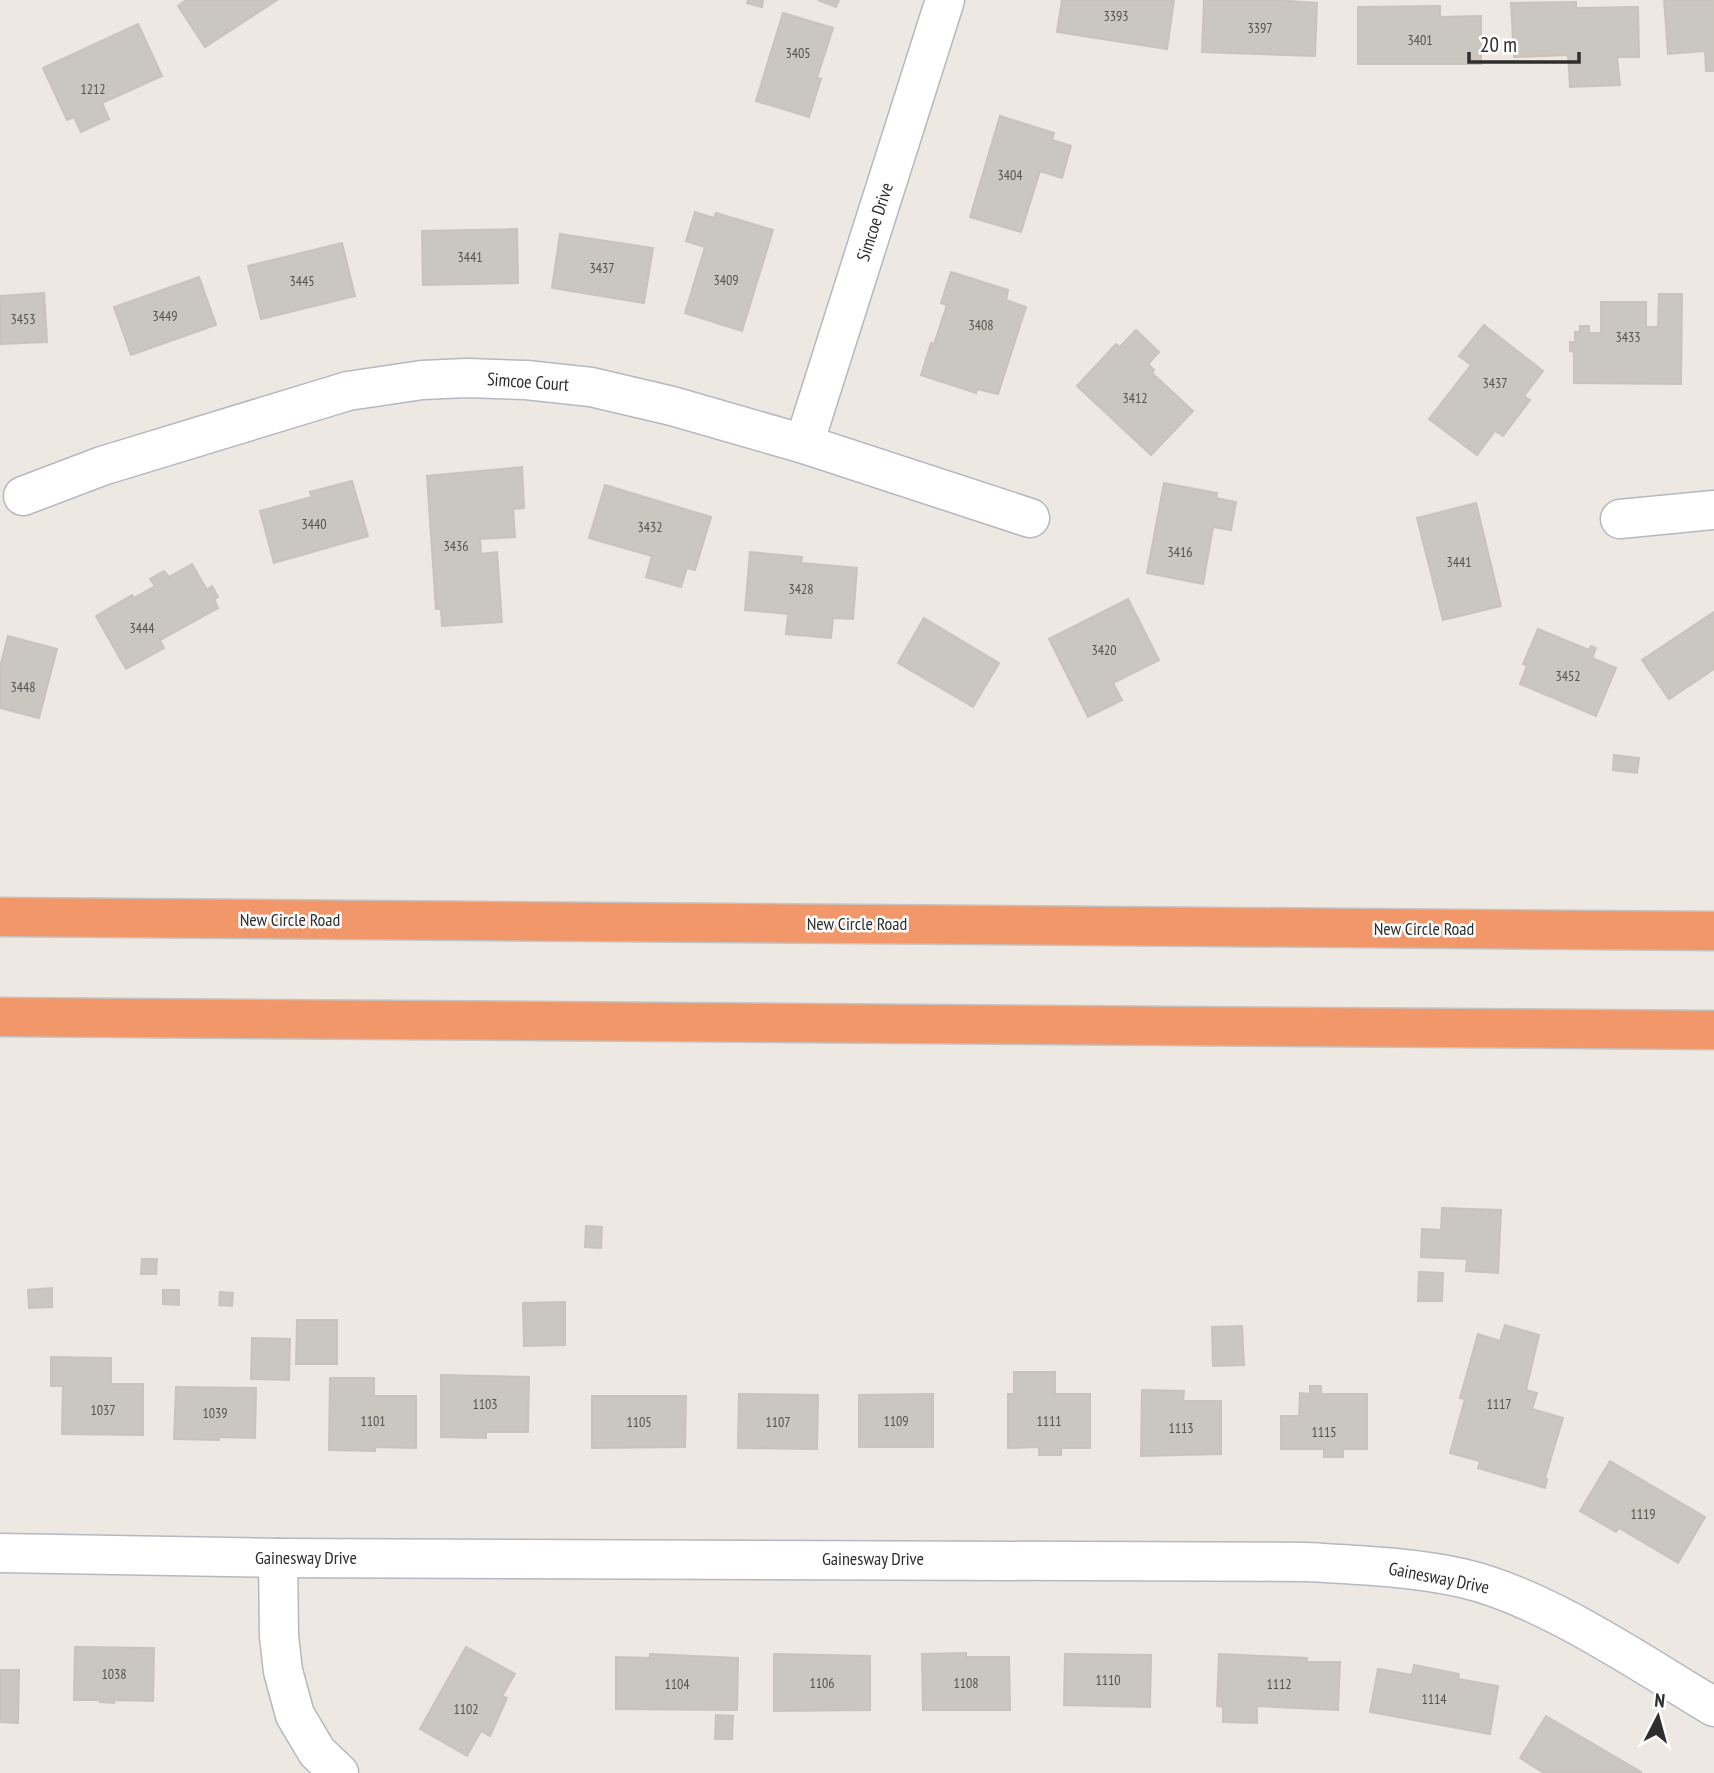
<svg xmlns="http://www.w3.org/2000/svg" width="1714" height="1773" viewBox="0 0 1714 1773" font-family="'PT Sans Narrow',sans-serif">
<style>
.building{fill:#cac6c0;stroke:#cac3bb;stroke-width:2}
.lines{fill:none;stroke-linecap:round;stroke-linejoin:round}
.minor-casing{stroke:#b5b8c0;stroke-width:41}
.tertiary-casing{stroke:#b5b8c0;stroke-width:41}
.motorway-casing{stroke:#c4c4c4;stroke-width:41}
.minor{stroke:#fff;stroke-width:38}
.tertiary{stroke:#fff;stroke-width:38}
.motorway{stroke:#f19769;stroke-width:38}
.labels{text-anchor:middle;stroke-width:5;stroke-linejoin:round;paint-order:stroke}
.number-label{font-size:14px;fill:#555452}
.street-label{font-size:18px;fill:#2e2e2e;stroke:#fff}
</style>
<rect width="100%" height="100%" fill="#eee8e2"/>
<g class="building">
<path d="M186,0h91l-72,47 -27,-41z"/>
<path d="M748,0h15l-1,7 -15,-4z"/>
<path d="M818,0h21l-3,7z"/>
<path d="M1062,0h112l-7,49 -110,-17z"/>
<path d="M1204,0h70l43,3 -2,53 -113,-4z"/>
<path d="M1664,0h50v71h-8l-1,-20 -37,3z"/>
<path d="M1576,2v6l62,-1 1,50h-22l3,28 -50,2 -2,-32 -54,2 -3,-54z"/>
<path d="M1440,6v11l41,-1v48h-123v-57z"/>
<path d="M783,13l50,15 -16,50 4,1 -12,38 -53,-16z"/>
<path d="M138,24l24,52 -60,27 7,16 -28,13 -7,-15 -7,3 -24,-52z"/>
<path d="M1000,116l54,17 -2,7 19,6 -9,32 -22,-7 -19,61 -51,-15z"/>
<path d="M695,212l19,6 2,-5 57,17 -31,101 -57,-18 20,-66 -19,-6z"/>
<path d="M517,229l1,54 -95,2 -1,-54z"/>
<path d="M560,234l93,14 -9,55 -92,-15z"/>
<path d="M342,243l13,53 -94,23 -13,-53z"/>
<path d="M951,272l57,18 -2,10 20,7 -28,87 -21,-5 -1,4 -55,-18 10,-32 3,1 13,-39 -6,-2z"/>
<path d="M199,277l17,48 -85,30 -17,-48z"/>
<path d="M44,293l3,49 -47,2v-48z"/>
<path d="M1659,294h23l-1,90 -107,-1v-31l-4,-1v-9h5v-10h5v-6h9v7h12v-31h45v25h12z"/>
<path d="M1484,325l59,46 -19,25 6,4 -27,36 -8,-5 -18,24 -48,-36 42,-54 -12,-9z"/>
<path d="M1136,330l23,22 -11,12 6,6 -2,3 41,38 -42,44 -74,-69 39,-42 4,3z"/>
<path d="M522,467l2,41 -11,1 2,28 -35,2 1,15 16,-2 5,70 -60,4 -1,-17h-5l-9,-133z"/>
<path d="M352,481l16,55 -94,27 -14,-52 52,-14 -2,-5z"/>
<path d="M1164,483l53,10 -1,5 20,4 -5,28 -18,-3 -10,57 -56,-11z"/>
<path d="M605,485l106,32 -16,53 -8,-2 -6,19 -35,-10 6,-21 -63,-18z"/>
<path d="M1476,503l25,103 -58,14 -26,-102z"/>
<path d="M750,552l52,5 -1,6 56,5 -4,51 -20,-1 -2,20 -45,-4 2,-20 -43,-4z"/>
<path d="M192,564l15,26 5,-4 6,11 -4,2 4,9 -58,32 4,8 -38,21 -30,-53 36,-21 2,3 21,-12 -5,-7 14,-8 5,6z"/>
<path d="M1128,599l31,61 -46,23 9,17 -34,17 -39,-78z"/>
<path d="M1714,612v57l-45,30 -27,-39z"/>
<path d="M924,618l75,45 -26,44 -75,-44z"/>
<path d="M1538,629l51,21 2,-4 5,2 -4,10 24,10 -20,48 -76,-32 7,-18 -4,-2z"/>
<path d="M8,636l49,13 -18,69 -39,-10v-41z"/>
<path d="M1614,755l25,3 -2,15 -24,-3z"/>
<path d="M1442,1208l59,2 -3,63 -32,-2 1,-12 -46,-2 1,-28 19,1z"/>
<path d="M586,1226l16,1 -1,21 -16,-1z"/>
<path d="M142,1259h15l-1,15h-15z"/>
<path d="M1419,1272l24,1 -1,28h-24z"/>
<path d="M52,1288v19l-23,1 -1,-18z"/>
<path d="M163,1290h16v15l-16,-1z"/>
<path d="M220,1292l13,1 -1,13 -13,-1z"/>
<path d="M565,1302v43l-41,1 -1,-43z"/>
<path d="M297,1320h40v44h-41z"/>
<path d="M1505,1325l34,10 -13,55 11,3 -5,16 31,9 -18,60 2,1 -2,9 -67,-20 2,-7 -30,-8 15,-54 -5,-1 18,-64 22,7z"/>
<path d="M1242,1326l2,39 -31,1 -1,-39z"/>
<path d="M252,1338l38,1 -1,41 -38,-1z"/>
<path d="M51,1357l60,1v26h32v51l-81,-1 1,-48h-12z"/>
<path d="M1014,1372h41v22h35v54h-29v7h-22v-8l-31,1v-54h6z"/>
<path d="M441,1375l88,2 -1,55h-42v6l-45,-1z"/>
<path d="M330,1378h44v18h42v52l-41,-1v4l-46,-1z"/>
<path d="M1310,1386h11v8h46v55h-24v8h-19v-8h-43v-33h18l1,-23 10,1z"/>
<path d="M176,1387l80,1 -1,50 -36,-1v3l-45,-1z"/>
<path d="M1142,1390l42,1 -1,10h38v53l-80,2z"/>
<path d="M739,1394l79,1 -1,54 -79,-1z"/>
<path d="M933,1394v53h-74v-52z"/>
<path d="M592,1396h94l-1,51 -93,1z"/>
<path d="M1610,1461l95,56 -27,46 -59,-35 -3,4 -36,-21z"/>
<path d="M75,1647l79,1 -1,53 -38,-1 -1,3 -14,-1v-2h-26z"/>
<path d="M466,1647l49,27 -13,22 5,2 -17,38 -9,-5 -14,25 -47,-27z"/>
<path d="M966,1653v4h43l1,53h-87l-1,-56z"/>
<path d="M650,1654l88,4 -1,52 -121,-1v-52l34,1z"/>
<path d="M774,1654l96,2v54l-96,1z"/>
<path d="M1065,1654l86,1 -1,52 -86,-2z"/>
<path d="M1219,1654l88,4 -1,4h34l-2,48 -81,-4v17l-34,-1v-15l-6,-1z"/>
<path d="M1414,1665l45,9 -1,5 40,7 -8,48 -120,-22 8,-43 34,6z"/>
<path d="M0,1670h19l-1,53 -18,-1z"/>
<path d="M716,1715l17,1 -1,23h-17z"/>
<path d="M1546,1716l95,56v1h-97l-24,-15z"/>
</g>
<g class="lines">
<defs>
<g id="minor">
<path d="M804,444l141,-444"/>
<path d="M23,496l79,-30 246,-75 74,-11 45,-2 59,2 65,7 81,19 132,38 226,74"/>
<path d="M1620,519l94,-9"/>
<path d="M278,1558l1,78 4,35 12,44 22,37 22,21"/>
</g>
<path id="tertiary" d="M0,1553l278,5 1029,4c52,3 104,5 155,16 83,19 178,85 252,129"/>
<g id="motorway">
<path d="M0,917l1714,14"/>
<path d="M0,1017l1714,13"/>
</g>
</defs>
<use href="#minor" class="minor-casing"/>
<use href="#tertiary" class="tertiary-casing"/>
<use href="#motorway" class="motorway-casing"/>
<use href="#minor" class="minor"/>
<use href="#tertiary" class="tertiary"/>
<use href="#motorway" class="motorway"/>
</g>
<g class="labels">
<g class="number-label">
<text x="1116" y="21">3393</text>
<text x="1260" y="33">3397</text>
<text x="1420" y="45">3401</text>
<text x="798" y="58">3405</text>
<text x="93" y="94">1212</text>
<text x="1010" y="180">3404</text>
<text x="470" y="262">3441</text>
<text x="602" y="273">3437</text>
<text x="726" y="285">3409</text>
<text x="302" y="286">3445</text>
<text x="165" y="321">3449</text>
<text x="23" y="324">3453</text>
<text x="981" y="330">3408</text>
<text x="1628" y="342">3433</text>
<text x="1495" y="388">3437</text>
<text x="1135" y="403">3412</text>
<text x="314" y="529">3440</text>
<text x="650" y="532">3432</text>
<text x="456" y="551">3436</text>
<text x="1180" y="557">3416</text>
<text x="1459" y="567">3441</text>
<text x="801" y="594">3428</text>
<text x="142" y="633">3444</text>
<text x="1104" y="655">3420</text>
<text x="1568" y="681">3452</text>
<text x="23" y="692">3448</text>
<text x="485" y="1409">1103</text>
<text x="1499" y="1409">1117</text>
<text x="103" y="1415">1037</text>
<text x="215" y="1418">1039</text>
<text x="373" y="1426">1101</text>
<text x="896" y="1426">1109</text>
<text x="1049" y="1426">1111</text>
<text x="639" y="1427">1105</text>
<text x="778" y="1427">1107</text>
<text x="1181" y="1433">1113</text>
<text x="1324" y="1437">1115</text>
<text x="1643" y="1519">1119</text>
<text x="114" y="1679">1038</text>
<text x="1108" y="1685">1110</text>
<text x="822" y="1688">1106</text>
<text x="966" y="1688">1108</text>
<text x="677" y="1689">1104</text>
<text x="1279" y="1689">1112</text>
<text x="1434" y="1704">1114</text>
<text x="466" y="1714">1102</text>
</g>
<g class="street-label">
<text transform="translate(875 222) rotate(-72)" y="6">Simcoe Drive</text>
<text transform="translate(528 382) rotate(4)" y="6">Simcoe Court</text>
<text x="290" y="926">New Circle Road</text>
<text x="857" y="930">New Circle Road</text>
<text x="1424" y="935">New Circle Road</text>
<text x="306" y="1564">Gainesway Drive</text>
<text x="873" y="1565">Gainesway Drive</text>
<text transform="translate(1439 1578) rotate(11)" y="6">Gainesway Drive</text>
</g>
</g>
<g transform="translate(1658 1717) rotate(6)" stroke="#ffffff" stroke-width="5" paint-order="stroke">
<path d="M0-5L12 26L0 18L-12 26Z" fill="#2e2e2e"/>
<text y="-10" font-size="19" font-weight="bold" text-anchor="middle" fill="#2e2e2e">N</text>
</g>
<path d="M1469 52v10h110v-10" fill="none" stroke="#2e2e2e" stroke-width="3.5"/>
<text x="1480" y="52" font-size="21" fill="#2e2e2e" stroke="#ffffff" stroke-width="5" paint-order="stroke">20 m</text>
</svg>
